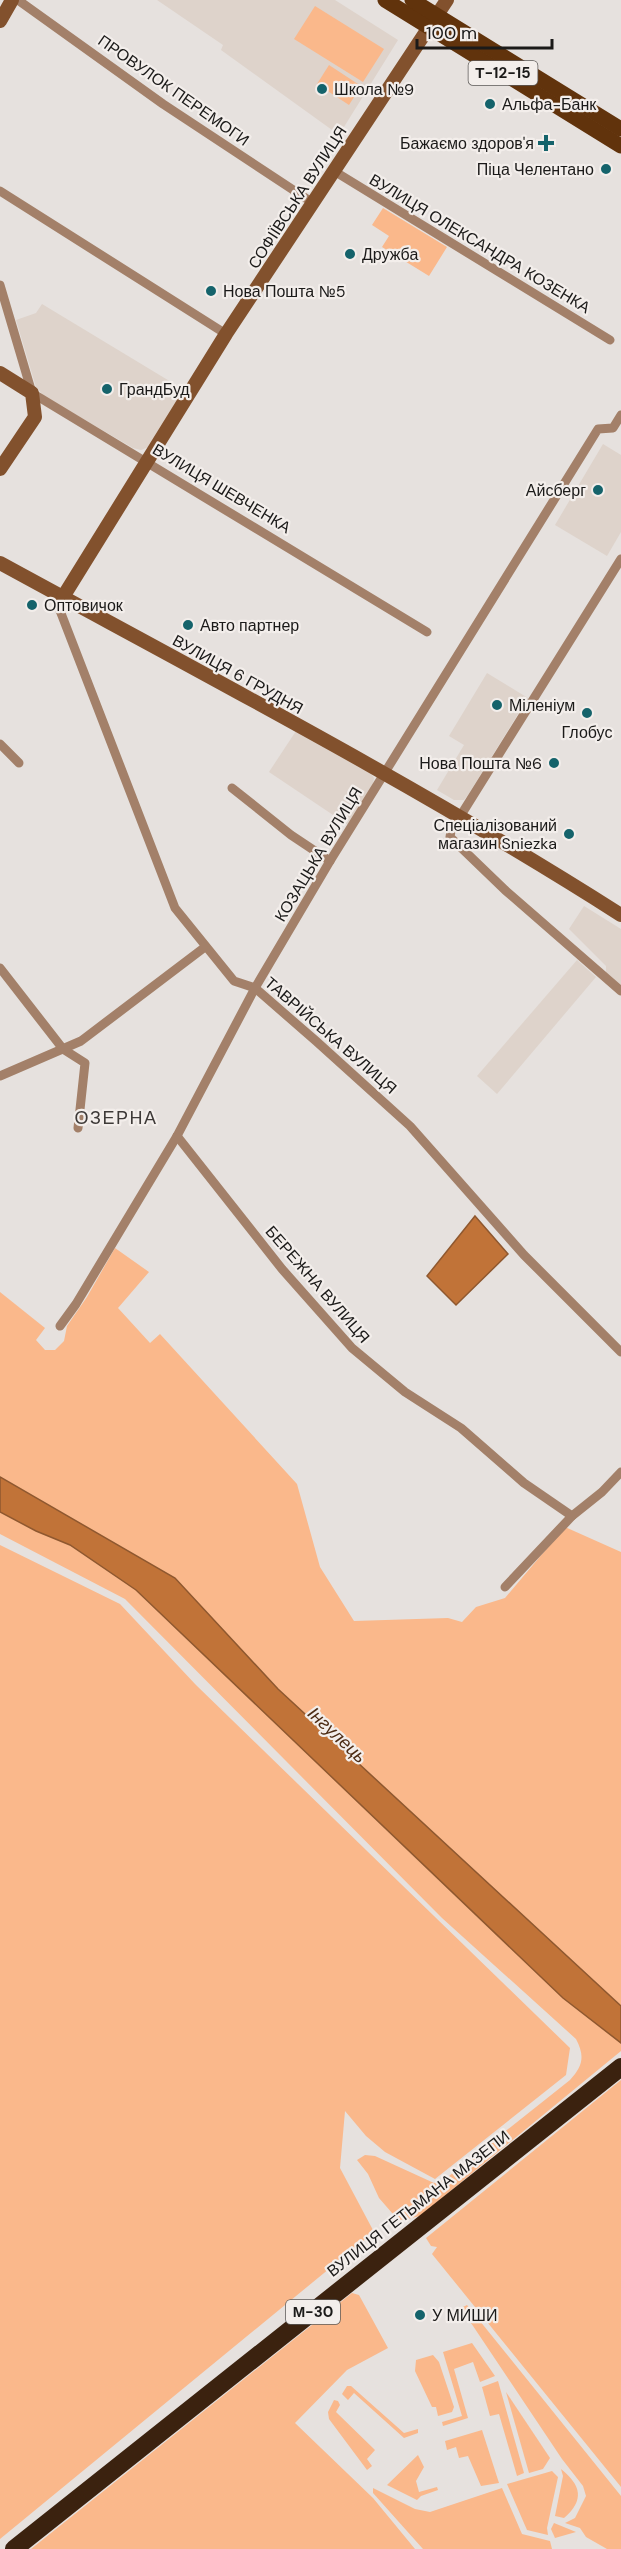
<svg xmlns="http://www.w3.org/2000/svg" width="621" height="2549" viewBox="0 0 621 2549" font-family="'DM Sans',sans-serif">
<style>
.built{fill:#ded3cb}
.green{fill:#fab88b}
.water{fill:#c17338;stroke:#8f582f;stroke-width:1.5}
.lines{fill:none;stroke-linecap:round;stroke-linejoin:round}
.street{stroke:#a38069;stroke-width:9}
.secondary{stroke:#82512d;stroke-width:14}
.primary{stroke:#61330c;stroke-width:15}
.highway{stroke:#3b220f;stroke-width:18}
.poi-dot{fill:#15636b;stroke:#f3eeeb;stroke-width:2}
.labels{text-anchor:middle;stroke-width:4.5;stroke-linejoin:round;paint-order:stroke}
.shield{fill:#f3eeeb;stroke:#5c5a58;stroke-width:1.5}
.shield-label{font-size:15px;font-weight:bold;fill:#1b1a19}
.poi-label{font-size:16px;fill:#1b1a19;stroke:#f3eeeb;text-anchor:start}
.street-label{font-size:16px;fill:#1b1a19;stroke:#f3eeeb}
.neighbourhood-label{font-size:18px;letter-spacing:1.5px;fill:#3e3a38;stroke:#f3eeeb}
.water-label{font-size:18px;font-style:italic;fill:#4d2c14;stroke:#f3eeeb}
</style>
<rect width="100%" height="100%" fill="#e6e1de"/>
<g class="built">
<path d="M157,0h178l63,40 -59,95 -118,-85 2,-5z"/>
<path d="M42,304l144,87 -35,55 -10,4 -8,-2 -89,-52 -8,-9 -20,-67 20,-7z"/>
<path d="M603,444l18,11v77l-14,24 -52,-31z"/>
<path d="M487,673l41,25 -60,97 -4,5h-10l-17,-10 27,-45 -15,-9z"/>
<path d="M296,731l74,41 4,6 -1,6 -25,41 -79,-53z"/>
<path d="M584,906l37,23v56l-15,-13v-6l-37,-37z"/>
<path d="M577,960l19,17 -99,117 -20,-18z"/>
</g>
<g class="green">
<path d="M315,6l69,43 -21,33 -69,-43z"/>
<path d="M329,65l32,21 -12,19 -32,-21z"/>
<path d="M383,208l64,39 -18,29 -47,-29 7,-11 -17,-11z"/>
<path d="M115,1248l34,24 -31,36 32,35 10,-9 137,150 23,83 34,54 94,-3 14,4 14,-15 29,-9 60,-71 56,25v454l-343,-317 -103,-111 -175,-101v-185l45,36 -9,12 9,10h10l9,-9 3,-15 20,-29z"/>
<path d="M0,1512l36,19 34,14 66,45 427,408 58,45v8l-201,165 -21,5 -20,-23 -11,-24 -11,-14 8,-5 10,1 59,27 10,-3 126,-100c13,-14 15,-24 6,-41l-134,-121 -317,-319 -125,-65z"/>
<path d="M0,1545l120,59 76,81 374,363 -4,27 -131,104 -50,-27 -19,-16 -21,-25 -5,57 34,64 -374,307z"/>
<path d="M621,2080v407l-189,-233 5,-7 -6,-1 -5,-8z"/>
<path d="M352,2293l7,2 29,53 -41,22 -52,53 78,75 42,51h-384z"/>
<path d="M467,2305l154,191v53h-14l-21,-12 -6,-9 -15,-5 10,-5 11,-22 -3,-10 -21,-27 -101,-151z"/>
<path d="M472,2343l23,33 -15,6 -7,-20 -19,7 14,49 -25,8 -1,-4 20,-6 -19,-64z"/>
<path d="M433,2355l6,7 15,45 -2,5 -14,4 -2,-9h-4l-17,-36 1,-11z"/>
<path d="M498,2381l26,92 -7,3 -18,-62 -9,2 -8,-29z"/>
<path d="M347,2386h4l53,47 14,-4v4l-14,5 -50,-45 -6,7 -6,-6z"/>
<path d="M506,2392l44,66 -7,11 -14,4z"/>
<path d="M334,2400l4,1 2,4 -4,7 39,38 -8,9 5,7 -5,4 -38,-51 -1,-7z"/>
<path d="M482,2430l17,53 -18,3 -13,-30 -9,2 -3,-11 -9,3 -2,-9z"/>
<path d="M418,2455l6,12 -8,14 3,11 18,-5 1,3 -17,6 -4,4 -30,-15z"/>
<path d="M561,2469c20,16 24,31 3,49l-9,-2 8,-40z"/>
<path d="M552,2471l6,6 -11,51 1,7 -21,-5 -20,-46z"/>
<path d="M373,2488l42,21 15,3 72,-24 20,46 28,7 2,8h-129l-50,-56z"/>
<path d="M554,2523l22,9 -21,6 -4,-9z"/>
</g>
<g class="water">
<path d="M475,1216l33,38 -52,51 -29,-29z"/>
<path d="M0,1477l175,101 103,111 343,317v37l-58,-45 -427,-408 -66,-45 -34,-14 -36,-19z"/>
</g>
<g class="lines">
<g class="street">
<path d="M18,0l145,104 150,99"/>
<path d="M334,171l276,169"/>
<path d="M0,191l226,143"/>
<path d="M0,285l32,108 395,239"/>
<path d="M621,559l-170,272 -1,6 55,53 116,101"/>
<path d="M63,597l-4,11 116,300 59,73 21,7 61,53 94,85 114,129 97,97"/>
<path d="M0,744l19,19"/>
<path d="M232,788l59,47 39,26"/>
<path d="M0,968l63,81 22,14 -7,65"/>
<path d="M0,1076l81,-35 124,-94"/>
<path d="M177,1136l105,133 70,79 53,44 56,36 63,55 48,33"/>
<path d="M60,1326l16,-22 101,-168 78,-148 75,-127 268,-432 15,-1 8,-13"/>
<path d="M505,1587l67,-71 30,-24 19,-20"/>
</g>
<g class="secondary">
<path d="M0,21l12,-21"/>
<path d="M0,373l32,20 3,24 -35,52"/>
<path d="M0,563c209,114 420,224 621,352"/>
<path d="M63,597l163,-263 221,-334"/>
</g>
<g class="primary">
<path d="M385,0l236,146"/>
<path d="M412,0l209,129"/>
</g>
<path class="highway" d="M14,2549l607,-482"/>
</g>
<g class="poi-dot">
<circle cx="322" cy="89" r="6"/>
<circle cx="490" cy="104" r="6"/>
<path d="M543 134h6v6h6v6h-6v6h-6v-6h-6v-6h6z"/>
<circle cx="606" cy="169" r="6"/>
<circle cx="350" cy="254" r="6"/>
<circle cx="211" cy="291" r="6"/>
<circle cx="107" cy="389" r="6"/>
<circle cx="598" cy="490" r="6"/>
<circle cx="32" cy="605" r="6"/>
<circle cx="188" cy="625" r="6"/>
<circle cx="497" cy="705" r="6"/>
<circle cx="587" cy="713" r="6"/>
<circle cx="554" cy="763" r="6"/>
<circle cx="569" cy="834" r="6"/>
<circle cx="420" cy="2315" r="6"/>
</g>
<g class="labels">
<g class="shield">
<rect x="468.5" y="61" width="69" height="24" rx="4.5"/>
<rect x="286" y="2300" width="54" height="24" rx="4.5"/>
</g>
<g class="shield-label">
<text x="503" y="78">Т-12-15</text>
<text x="313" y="2317">М-30</text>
</g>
<g class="poi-label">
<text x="334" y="95">Школа №9</text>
<text x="502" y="110">Альфа-Банк</text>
<text x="534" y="149" text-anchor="end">Бажаємо здоров'я</text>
<text x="594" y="175" text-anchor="end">Піца Челентано</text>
<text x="362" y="260">Дружба</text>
<text x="223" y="297">Нова Пошта №5</text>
<text x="119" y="395">ГрандБуд</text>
<text x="586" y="496" text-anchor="end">Айсберг</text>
<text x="44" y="611">Оптовичок</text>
<text x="200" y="631">Авто партнер</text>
<text x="509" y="711">Міленіум</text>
<text x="587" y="738" text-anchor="middle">Глобус</text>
<text x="542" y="769" text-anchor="end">Нова Пошта №6</text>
<text x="557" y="831" text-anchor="end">Спеціалізований<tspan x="557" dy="18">магазин Sniezka</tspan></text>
<text x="432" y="2321">У МИШИ</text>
</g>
<g class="street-label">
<text transform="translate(174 90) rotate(35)" y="6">ПРОВУЛОК ПЕРЕМОГИ</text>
<text transform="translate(297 197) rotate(-57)" y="6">СОФІЇВСЬКА ВУЛИЦЯ</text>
<text transform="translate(480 243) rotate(31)" y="6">ВУЛИЦЯ ОЛЕКСАНДРА КОЗЕНКА</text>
<text transform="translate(222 488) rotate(31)" y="6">ВУЛИЦЯ ШЕВЧЕНКА</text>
<text transform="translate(238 674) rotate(29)" y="6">ВУЛИЦЯ 6 ГРУДНЯ</text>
<text transform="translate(318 854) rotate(-59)" y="6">КОЗАЦЬКА ВУЛИЦЯ</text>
<text transform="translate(331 1035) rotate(41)" y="6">ТАВРІЙСЬКА ВУЛИЦЯ</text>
<text transform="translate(318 1284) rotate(49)" y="6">БЕРЕЖНА ВУЛИЦЯ</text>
<text transform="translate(418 2203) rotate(-38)" y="6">ВУЛИЦЯ ГЕТЬМАНА МАЗЕПИ</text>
</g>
<g class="neighbourhood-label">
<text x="116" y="1124">ОЗЕРНА</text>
</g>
<g class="water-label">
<text transform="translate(337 1735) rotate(43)" y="6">Інгулець</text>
</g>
</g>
<path d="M417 39v9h135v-9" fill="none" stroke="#1b1a19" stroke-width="3"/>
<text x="426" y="39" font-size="18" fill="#1b1a19" stroke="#f3eeeb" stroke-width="4.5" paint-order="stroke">100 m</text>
</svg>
